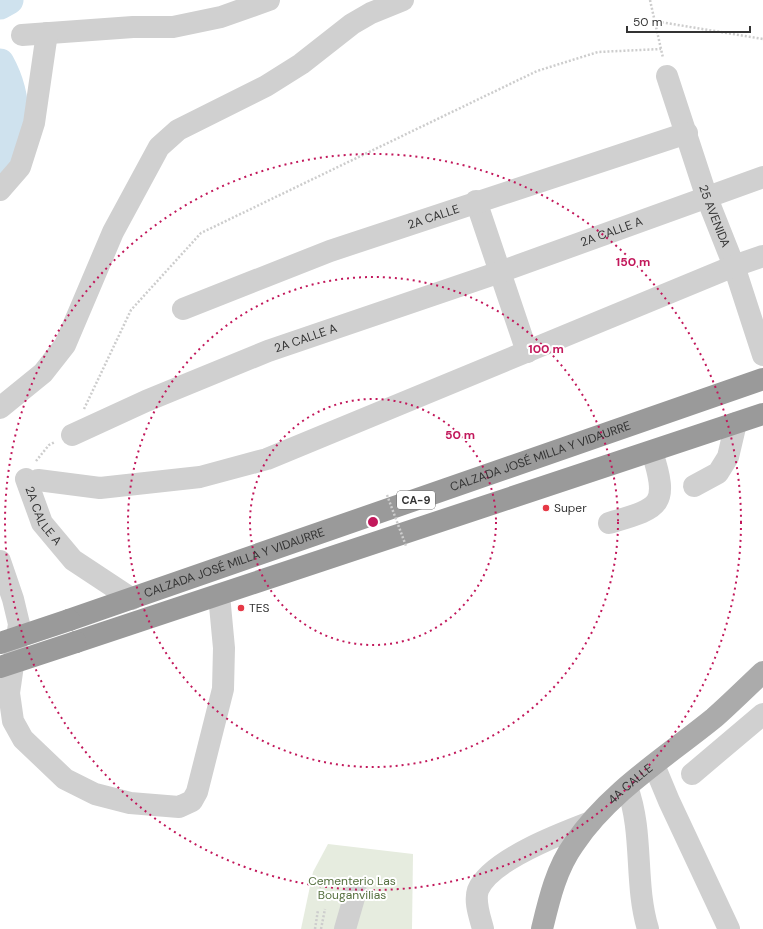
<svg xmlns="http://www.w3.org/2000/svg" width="763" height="929" viewBox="0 0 763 929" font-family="'DM Sans',sans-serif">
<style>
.green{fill:#e6ecdf}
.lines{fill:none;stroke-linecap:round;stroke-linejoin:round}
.river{stroke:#cfe2ee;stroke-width:29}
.path{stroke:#cdcdcd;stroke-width:2.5;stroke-dasharray:2 2;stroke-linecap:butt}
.minor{stroke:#d0d0d0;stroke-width:22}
.major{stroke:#ababab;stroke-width:22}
.highway{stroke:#9a9a9a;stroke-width:22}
.path-bridge{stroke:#cdcdcd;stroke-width:2.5;stroke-dasharray:2 2;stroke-linecap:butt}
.highway-bridge{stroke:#9a9a9a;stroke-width:22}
.ring{fill:none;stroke:#c2185b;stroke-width:2;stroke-dasharray:2 4}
.poi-dot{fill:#e63946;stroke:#fff;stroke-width:1.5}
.labels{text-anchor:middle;stroke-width:4;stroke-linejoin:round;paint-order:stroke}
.shield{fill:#fff;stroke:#707070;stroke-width:1}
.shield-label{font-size:11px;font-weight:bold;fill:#333}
.street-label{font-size:12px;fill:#333;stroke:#fff}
.poi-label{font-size:12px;fill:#333;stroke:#fff;text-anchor:start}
.park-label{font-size:12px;fill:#56703f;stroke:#fff}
.centre{fill:#c2185b;stroke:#fff;stroke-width:2}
.ring-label{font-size:12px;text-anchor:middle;font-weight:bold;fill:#c2185b;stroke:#fff;stroke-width:4;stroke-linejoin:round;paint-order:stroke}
</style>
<rect width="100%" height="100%" fill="#fff"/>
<path class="green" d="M328,844l85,10 -1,75h-111l12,-57z"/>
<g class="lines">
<g class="river">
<path d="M0,5l9,-5"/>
<path d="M0,63c20,36 18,78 0,114"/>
</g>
<g class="path">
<path d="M650,0l13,58"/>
<path d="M654,21l109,18"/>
<path d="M84,409l47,-99 70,-77 336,-162 61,-19 63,-3"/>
<path d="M36,461l13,-16 6,-3"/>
<path d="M315,929l3,-19"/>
<path d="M321,929l4,-20"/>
</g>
<g class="minor">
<path d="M22,35l111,-8h40l48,-10 48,-17"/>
<path id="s1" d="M667,76l40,122 27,68 29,89"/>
<path d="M0,190l20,-23 14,-44 13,-90"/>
<path d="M476,201l51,151"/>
<path id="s2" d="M183,309l147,-58 357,-118"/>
<path d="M0,408l43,-35 22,-28 48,-113 46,-85 19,-17 88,-44 35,-22 51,-40 19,-11 32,-13"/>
<path id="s3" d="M72,435l74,-34 122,-50 232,-79 263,-95"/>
<path id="s4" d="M26,479l16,44 31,37 59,39"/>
<path d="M38,480l62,8 100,-11 67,-18 467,-193 29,-10"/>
<path d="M694,486l24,-13 10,-16 8,-34"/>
<path d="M609,523c50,-15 61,-16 43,-71"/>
<path d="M0,561l13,38 6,25 -10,69 4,28 10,18 42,40 30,15 35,9 49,4 13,-6 5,-9 26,-103 1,-41 -5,-53"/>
<path d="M654,765l15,36 60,128"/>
<path d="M692,774l71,-60"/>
<path d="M627,787c17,46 7,96 21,142"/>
<path d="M345,929l11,-38"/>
<path d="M483,929c-3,-12 -9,-27 -5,-39 12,-30 84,-57 113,-68"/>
</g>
<path class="major" id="s5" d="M542,929c7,-29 14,-60 32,-85 35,-52 92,-87 140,-126 17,-15 33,-31 49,-46"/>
<g class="highway">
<path id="s6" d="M69,620l694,-241"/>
<path d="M76,642l687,-228"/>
</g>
<path class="path-bridge" d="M387,495l19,51"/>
<g class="highway-bridge">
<path d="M0,643l69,-23"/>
<path d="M0,667l76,-25"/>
</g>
</g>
<g class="ring">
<circle cx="373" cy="522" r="123"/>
<circle cx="373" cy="522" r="245"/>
<circle cx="373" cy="522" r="368"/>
</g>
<g class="poi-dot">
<circle cx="546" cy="508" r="4"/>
<circle cx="241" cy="608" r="4"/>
</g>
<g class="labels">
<rect class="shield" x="397" y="491" width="38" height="18" rx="3"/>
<g class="shield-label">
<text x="416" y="504">CA-9</text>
</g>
<g class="street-label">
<text dy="4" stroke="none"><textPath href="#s2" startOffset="267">2A CALLE</textPath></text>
<text dy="4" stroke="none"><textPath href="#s1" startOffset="148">25 AVENIDA</textPath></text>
<text dy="4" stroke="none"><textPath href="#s3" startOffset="577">2A CALLE A</textPath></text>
<text dy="4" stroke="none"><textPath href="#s3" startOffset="253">2A CALLE A</textPath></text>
<text dy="4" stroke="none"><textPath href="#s6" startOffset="499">CALZADA JOSÉ MILLA Y VIDAURRE</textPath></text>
<text dy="4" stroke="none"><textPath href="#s4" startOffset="41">2A CALLE A</textPath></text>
<text dy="4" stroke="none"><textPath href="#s6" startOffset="175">CALZADA JOSÉ MILLA Y VIDAURRE</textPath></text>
<text dy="4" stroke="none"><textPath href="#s5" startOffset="174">4A CALLE</textPath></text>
</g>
<g class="poi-label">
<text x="554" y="512">Super</text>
<text x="249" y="612">TES</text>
</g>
<g class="park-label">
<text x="352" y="885">Cementerio Las<tspan x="352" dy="14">Bouganvilias</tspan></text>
</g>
</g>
<circle cx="373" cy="522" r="6" class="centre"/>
<g class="ring-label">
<text x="633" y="266">150 m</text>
<text x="546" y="353">100 m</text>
<text x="460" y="439">50 m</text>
</g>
<path d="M627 26v6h123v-6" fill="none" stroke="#333333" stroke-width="2"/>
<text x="633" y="26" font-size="12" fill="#333333" stroke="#ffffff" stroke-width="3" paint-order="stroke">50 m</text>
</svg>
